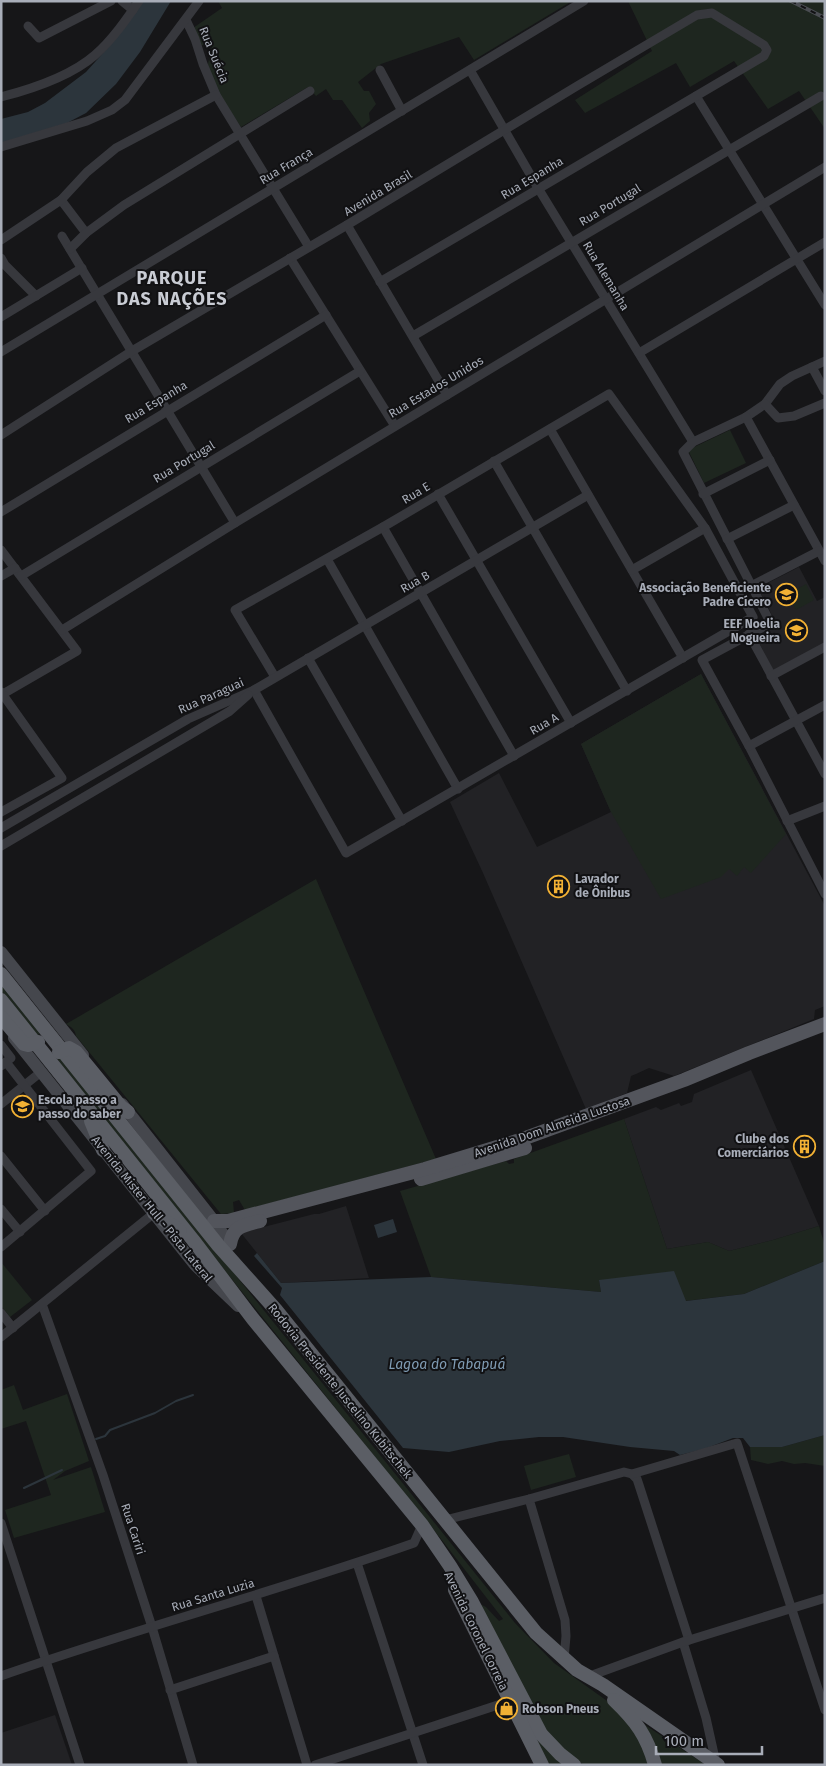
<svg xmlns="http://www.w3.org/2000/svg" width="826" height="1766" viewBox="0 0 826 1766" font-family="'Fira Sans',sans-serif">
<style>
.built{fill:#222225}
.green{fill:#1e261f}
.water{fill:#2c353c}
.lines{fill:none;stroke-linecap:round;stroke-linejoin:round}
.stream{stroke:#2c353c;stroke-width:2}
.minor{stroke:#37383d;stroke-width:9}
.secondary{stroke:#45474d;stroke-width:12}
.primary{stroke:#53555c;stroke-width:14}
.trunk{stroke:#5b5e65;stroke-width:14}
.rail-casing{stroke:#4a4c52;stroke-width:4}
.rail{stroke:#111113;stroke-width:2;stroke-dasharray:5.5;stroke-linecap:butt}
.labels{text-anchor:middle;stroke-width:4;stroke-linejoin:round;paint-order:stroke}
.street-label{font-size:12px;fill:#a8adb8;stroke:#111113}
.poi-label{font-size:12px;font-weight:bold;fill:#a8adb8;stroke:#111113;text-anchor:end}
.water-label{font-size:14px;font-style:italic;fill:#7f9bb3;stroke:#111113}
.district-label{font-size:18px;font-weight:bold;letter-spacing:1px;fill:#c9ccd4;stroke:#111113}
</style>
<rect width="100%" height="100%" fill="#161618"/>
<g class="built">
<path d="M799,567l18,34 8,-4v46l-52,27 -17,-33 21,-12 -19,-37z"/>
<path d="M701,674l124,232v100l-10,4 -1,9 -140,57 -25,-8 -13,6 -5,2 -4,17 -41,16 -103,-236 -33,-71 49,-29 38,74 74,-35 -30,-68z"/>
<path d="M751,1070l68,156 -46,14 -44,11 -21,-9 -41,7 -43,-130 32,-12 5,3 18,-7 2,3 11,-4 2,-8z"/>
<path d="M346,1206l23,72 -88,5 -40,-50 73,-19h5z"/>
<path d="M55,1715l17,50h-71v-32z"/>
</g>
<g class="green">
<path d="M218,1h354l-98,59 -15,-23 -78,27 -23,18 6,9h5l7,13 -7,9 1,8 -8,7 -20,-28h-9l-7,-11 -10,7 -8,-9 -67,40 -19,-28 -15,-31 5,-22 -11,-1 -8,-17 29,-20z"/>
<path d="M628,1h197v128l-26,-38 -31,18 -34,-48 -44,26 -14,-24 -91,50 -10,-13 77,-49z"/>
<path d="M730,430l16,33 -42,20 -16,-33z"/>
<path d="M806,584l8,16 -18,10 -9,-15z"/>
<path d="M701,674l85,160 -35,39 -7,-6 -7,9 -8,-7 -8,8 -60,22 -50,-87 -30,-68z"/>
<path d="M316,879l120,280 -191,51 -6,-10 -6,2 1,11 -13,1 -145,-178c-1,-7 -5,-9 -10,-12z"/>
<path d="M1,983l39,49 -2,4h-1l-36,-45z"/>
<path d="M58,1059h4l453,564 39,40 56,40 23,24 18,38h-67l-14,-9 -21,-20 -71,-133 8,4 13,14 4,-2 -62,-80 -380,-472z"/>
<path d="M624,1119l43,130 41,-7 21,9 44,-11 46,-14 6,20v15l-81,33 -59,7 -86,-21 2,12 -170,-15 -31,-86 106,-30 3,3 5,-1v-4z"/>
<path d="M1,1262l31,38 -22,17 -9,-11z"/>
<path d="M14,1385l9,25 44,-16 22,67 -24,10 -12,9 38,-13 14,45 -91,26 -9,-28 46,-15 -25,-74 -25,8v-39z"/>
<path d="M825,1435v31l-20,-3 -11,1 -12,-3 -14,3 -17,-4 -1,-13h32z"/>
<path d="M569,1454l7,23 -45,13 -7,-24z"/>
<path d="M465,1600l100,165h-19z"/>
<path d="M642,1723l64,42h-45z"/>
</g>
<g class="water">
<path d="M142,1h29l-31,51 -24,32 -30,29 -19,10 -66,20v-24l27,-7 17,-9 41,-31 28,-31z"/>
<path d="M393,1219l4,13 -19,6 -4,-13z"/>
<path d="M257,1253l24,30 150,-6 170,15 -2,-12 75,-9 12,30 58,-7 81,-33v174l-43,12h-32l-7,-9h-10l-29,11 -24,6 -6,-4 -44,-4 -67,-10h-24l-39,4 -51,11 -46,-4 -123,-153 2,-7 -28,-32z"/>
</g>
<g class="lines">
<g class="stream">
<path d="M96,1439l9,-3 5,-6 45,-17 21,-12 17,-6"/>
<path d="M24,1488l38,-18"/>
</g>
<g class="minor">
<path d="M122,1l11,9"/>
<path d="M186,20l9,19 8,25 13,31 93,152"/>
<path d="M28,26l11,12 72,-37"/>
<path d="M380,70l22,41"/>
<path d="M470,70l68,118 155,254"/>
<path d="M696,96l129,209"/>
<path d="M1,97c31,-8 70,-21 94,-42 17,-15 31,-35 44,-54"/>
<path d="M1,147l86,-26 25,-11 13,-10 74,-99"/>
<path d="M61,200l25,33"/>
<path d="M347,225l100,170"/>
<path d="M62,236l173,287"/>
<path d="M1,240l60,-40 26,-28 29,-24 100,-53"/>
<path d="M70,249l16,-16 38,-28 186,-114"/>
<path d="M1,258l4,7 31,31"/>
<path d="M290,258l105,168"/>
<path d="M1,317l81,-49"/>
<path d="M413,336l408,-240"/>
<path d="M1,352l583,-351"/>
<path d="M639,353l186,-111"/>
<path d="M825,361l-33,15 -12,8 -15,20 -19,13 -53,25 -10,10 85,166v5l-3,3 -63,34 47,86 76,148"/>
<path d="M812,367l13,24"/>
<path d="M765,404l13,14 16,-2 31,-13"/>
<path d="M746,417l79,144"/>
<path d="M550,429l133,229"/>
<path d="M1,435l131,-84 215,-126 230,-139 120,-71 15,-2 52,32 3,5 -3,6 -384,226"/>
<path d="M494,461l133,230"/>
<path d="M438,494l133,229"/>
<path d="M703,494l67,-34"/>
<path d="M1,512l325,-197"/>
<path d="M383,527l131,229"/>
<path d="M727,539l67,-34"/>
<path d="M1,550l76,101 -76,44"/>
<path d="M327,559l131,230"/>
<path d="M632,570l73,-42"/>
<path d="M1,576l14,-8"/>
<path d="M21,576l339,-205"/>
<path d="M751,586l68,-35"/>
<path d="M62,630l173,-107 590,-356"/>
<path d="M749,634l76,140"/>
<path d="M308,658l94,163"/>
<path d="M771,676l54,-29"/>
<path d="M254,690l92,163 407,-236 -48,-89 -96,-134 -226,133 -148,83 40,67"/>
<path d="M1,692l61,86 -61,34"/>
<path d="M749,746l76,-41"/>
<path d="M787,821l38,-15"/>
<path d="M1,828l187,-109 66,-29 334,-195"/>
<path d="M1,846l229,-135 18,-16"/>
<path d="M1,1045l10,13 -10,8"/>
<path d="M1,1104l40,-32"/>
<path d="M1,1156l44,55"/>
<path d="M1,1209l19,23"/>
<path d="M1,1247l90,-76 -85,-109"/>
<path d="M42,1304l61,171 49,152 41,138"/>
<path d="M1,1313l12,15"/>
<path d="M1,1337l153,-124"/>
<path d="M632,1474l5,5 2,6 50,155"/>
<path d="M529,1499l36,121 1,16 -2,23"/>
<path d="M445,1520l84,-21 95,-27 8,2 105,-31 88,267"/>
<path d="M1,1523l79,242"/>
<path d="M357,1563l66,202"/>
<path d="M256,1596l51,169"/>
<path d="M683,1642l23,76 10,45"/>
<path d="M1,1676c137,-48 277,-85 413,-133l8,-18"/>
<path d="M587,1677l96,-35 142,-44"/>
<path d="M170,1690l104,-34"/>
<path d="M315,1765l195,-64"/>
</g>
<g class="secondary">
<path d="M1,952l82,103"/>
<path d="M14,1038l181,227 43,41"/>
<path d="M122,1104l92,117 16,23"/>
</g>
<g class="primary">
<path d="M421,1179l104,-31"/>
<path d="M214,1221h14l197,-52 92,-28 167,-61 65,-27 76,-29"/>
<path d="M230,1244c3,-18 14,-19 30,-23"/>
</g>
<g class="trunk">
<path d="M1,974l217,271 58,65 260,323 41,37 26,15 115,80"/>
<path d="M1,1000l192,240 60,79 169,206 28,41 22,36 69,132 19,20 14,11"/>
<path d="M1,1017l23,27 4,1 10,-3"/>
<path d="M59,1052l10,-4 7,4 45,55 7,5"/>
<path d="M91,1121l12,29"/>
<path d="M154,1213l26,18"/>
<path d="M455,1590l87,175"/>
<path d="M614,1700c22,21 33,36 41,65"/>
</g>
<defs>
<path id="rail" d="M791,1l34,17"/>
</defs>
<use href="#rail" class="rail-casing"/>
<use href="#rail" class="rail"/>
</g>
<defs>
<symbol id="school-ring" viewBox="-11 -11 22 22"><circle r="9.5" fill="#111113" stroke="#f2b134" stroke-width="1.5"/><path d="M0-5L7-2L0 1L-7-2ZM-4 1L0 2.5L4 1V4Q0 6-4 4Z" fill="#f2b134"/></symbol>
<symbol id="building-ring" viewBox="-11 -11 22 22"><circle r="9.5" fill="#111113" stroke="#f2b134" stroke-width="1.5"/><path d="M-4-6H4V6H1V3H-1V6H-4ZM-2.5-4.3h1.7v1.8h-1.7ZM.8-4.3h1.7v1.8H.8ZM-2.5-1h1.7V.8h-1.7ZM.8-1h1.7V.8H.8Z" fill="#f2b134"/></symbol>
<symbol id="shop-ring" viewBox="-11 -11 22 22"><circle r="9.5" fill="#111113" stroke="#f2b134" stroke-width="1.5"/><path d="M-5-2.5h2.3a2.7 3.5 0 0 1 5.4 0H5L5.5 6h-11ZM-1.5-2.5h3a1.5 2.3 0 0 0-3 0Z" fill="#f2b134"/></symbol>
</defs>
<g fill-rule="evenodd">
<use href="#school-ring" x="774" y="582" width="25" height="25"/>
<use href="#school-ring" x="784" y="618" width="25" height="25"/>
<use href="#building-ring" x="546" y="874" width="25" height="25"/>
<use href="#school-ring" x="10" y="1094" width="25" height="25"/>
<use href="#building-ring" x="792" y="1134" width="25" height="25"/>
<use href="#shop-ring" x="494" y="1696" width="25" height="25"/>
</g>
<g class="labels">
<g class="street-label">
<text transform="translate(214 55) rotate(68)" y="4">Rua Suécia</text>
<text transform="translate(286 166) rotate(-31)" y="4">Rua França</text>
<text transform="translate(532 178) rotate(-31)" y="4">Rua Espanha</text>
<text transform="translate(378 193) rotate(-31)" y="4">Avenida Brasil</text>
<text transform="translate(610 205) rotate(-31)" y="4">Rua Portugal</text>
<text transform="translate(606 276) rotate(59)" y="4">Rua Alemanha</text>
<text transform="translate(436 387) rotate(-31)" y="4">Rua Estados Unidos</text>
<text transform="translate(156 402) rotate(-31)" y="4">Rua Espanha</text>
<text transform="translate(184 462) rotate(-31)" y="4">Rua Portugal</text>
<text transform="translate(416 493) rotate(-31)" y="4">Rua E</text>
<text transform="translate(415 582) rotate(-30)" y="4">Rua B</text>
<text transform="translate(211 696) rotate(-24)" y="4">Rua Paraguai</text>
<text transform="translate(544 724) rotate(-30)" y="4">Rua A</text>
<text transform="translate(552 1127) rotate(-19)" y="4">Avenida Dom Almeida Lustosa</text>
<text transform="translate(152 1209) rotate(51)" y="4">Avenida Mister Hull - Pista Lateral</text>
<text transform="translate(340 1391) rotate(51)" y="4">Rodovia Presidente Juscelino Kubitschek</text>
<text transform="translate(133 1529) rotate(72)" y="4">Rua Cariri</text>
<text transform="translate(213 1595) rotate(-17)" y="4">Rua Santa Luzia</text>
<text transform="translate(476 1631) rotate(64)" y="4">Avenida Coronel Correia</text>
</g>
<g class="poi-label">
<text x="771" y="592">Associação Beneficiente<tspan x="771" dy="14">Padre Cícero</tspan></text>
<text x="780" y="628">EEF Noelia<tspan x="780" dy="14">Nogueira</tspan></text>
<text x="575" y="883" text-anchor="start">Lavador<tspan x="575" dy="14">de Ônibus</tspan></text>
<text x="38" y="1104" text-anchor="start">Escola passo a<tspan x="38" dy="14">passo do saber</tspan></text>
<text x="789" y="1143">Clube dos<tspan x="789" dy="14">Comerciários</tspan></text>
<text x="522" y="1713" text-anchor="start">Robson Pneus</text>
</g>
<g class="water-label">
<text x="447" y="1369">Lagoa do Tabapuá</text>
</g>
<g class="district-label">
<text x="172" y="284">PARQUE<tspan x="172" dy="21">DAS NAÇÕES</tspan></text>
</g>
</g>
<rect width="826" height="1766" fill="none" stroke="#a8adb8" stroke-width="5"/>
<path d="M656 1746v8h106v-8" fill="none" stroke="#a8adb8" stroke-width="2.5"/>
<text x="664" y="1746" font-size="15" fill="#a8adb8" stroke="#111113" stroke-width="4" paint-order="stroke">100 m</text>
</svg>
